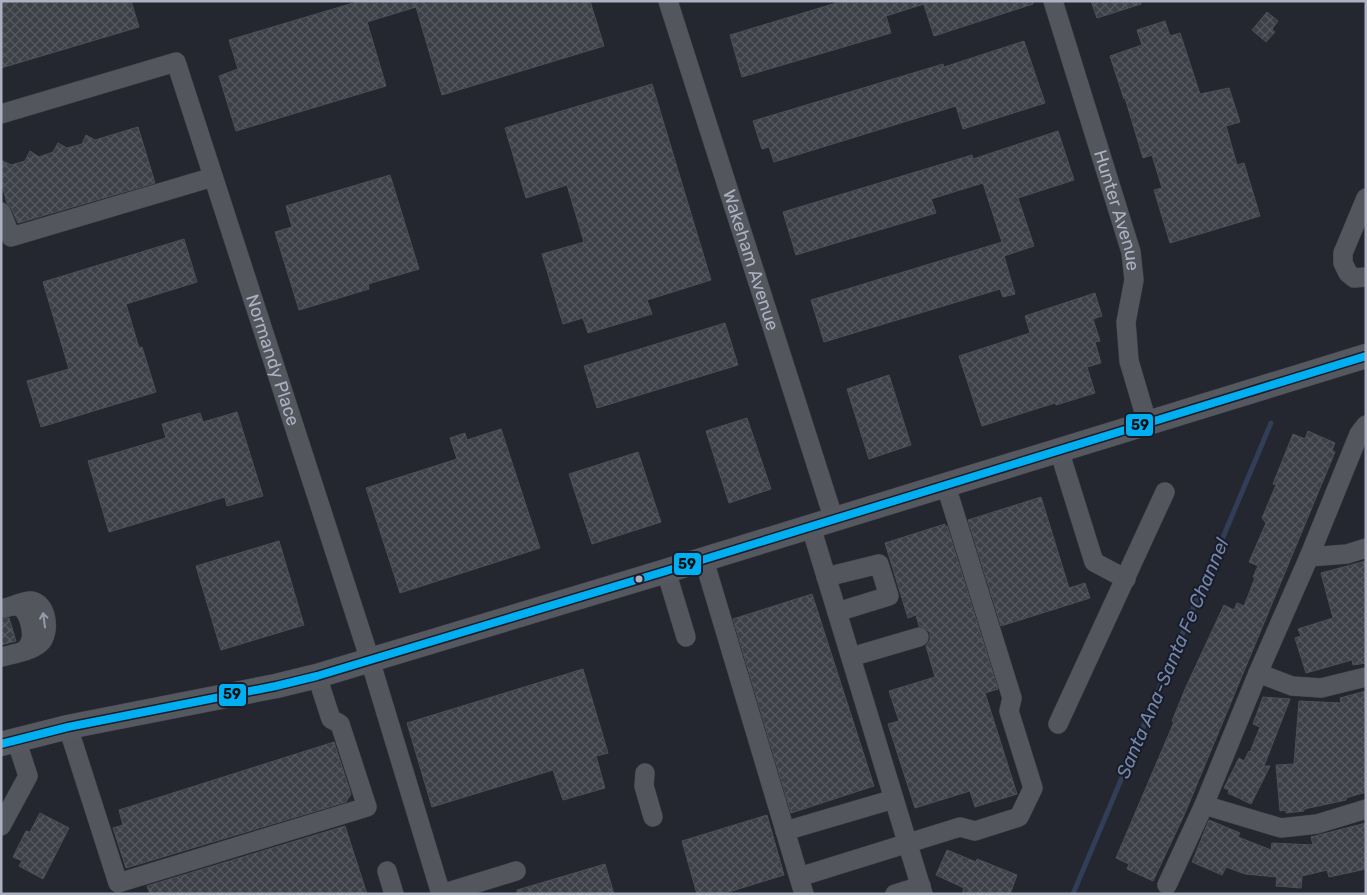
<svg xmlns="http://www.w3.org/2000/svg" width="1367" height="895" viewBox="0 0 1367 895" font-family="Rubik,sans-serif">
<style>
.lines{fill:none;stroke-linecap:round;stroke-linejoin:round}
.stream{stroke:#323d57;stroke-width:5}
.building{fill:url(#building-cross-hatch);stroke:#4b4f58}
.minor-casing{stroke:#404249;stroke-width:20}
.major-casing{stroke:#41444c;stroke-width:25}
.minor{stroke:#54565e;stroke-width:19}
.major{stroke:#565860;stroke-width:24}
.bus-1-casing{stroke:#181d29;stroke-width:11}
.bus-1{stroke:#00aff2;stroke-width:8}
.oneway{stroke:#969ba9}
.bus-dot{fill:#acb2c2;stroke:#181d29;stroke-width:2}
.labels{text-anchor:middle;stroke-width:4;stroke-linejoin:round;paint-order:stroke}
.street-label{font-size:18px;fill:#acb2c2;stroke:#181d29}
.water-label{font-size:19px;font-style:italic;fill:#7585aa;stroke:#181d29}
.line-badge{stroke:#181d29;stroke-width:2}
.pale-badge-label{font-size:14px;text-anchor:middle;font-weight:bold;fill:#111}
</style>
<defs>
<pattern id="building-cross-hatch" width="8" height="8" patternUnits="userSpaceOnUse" patternTransform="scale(1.25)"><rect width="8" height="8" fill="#3d4047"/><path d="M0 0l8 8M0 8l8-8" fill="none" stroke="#565960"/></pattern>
</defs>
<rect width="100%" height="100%" fill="#24272f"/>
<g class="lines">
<path class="stream" d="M1073,894l198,-471"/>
</g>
<g class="building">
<path d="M1,1h130l8,26 -138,41z"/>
<path d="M360,1h65v3l9,-3h156l14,45 -162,49 -26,-88 -49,15 19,64 -150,45 -17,-55 19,-7 -9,-29z"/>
<path d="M843,1h190v3l-99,32 -11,-34 1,2 -38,12 5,17 -149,44 -12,-42z"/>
<path d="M1091,1h50v3l-44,14z"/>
<path d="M1267,12l11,9 -6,8 3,3 -9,10 -14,-12z"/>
<path d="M1165,21l5,15 10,-3 20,61 29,-6 11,34 -14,4 11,39 7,-2 16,53 -90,27 -16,-53 8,-2 -10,-33 -9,3 -18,-60 -1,1 -14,-43 32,-11 -5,-15z"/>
<path d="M1024,41l21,62 -82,26 -7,-23 -182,56 -5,-15 -7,2 -9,-28 190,-57 1,3z"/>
<path d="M652,84l59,196 -64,20 5,14 -64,19 -5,-15 -20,6 -21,-70 42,-12 -17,-57 -41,13 -21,-70z"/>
<path d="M138,127l17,56 -137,40 -7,-15 -4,-5 -6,-21v-22l10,5 14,-4 5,-10 9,6 14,-5 5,-9 9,5 15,-4 4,-9 9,5z"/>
<path d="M1058,131l16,49 -56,18 16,48 -30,10 11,38 -12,3 -3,-8 -176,53 -13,-42 191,-58 -19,-59 -52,16 5,14 -140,42 -13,-43 189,-57 1,4z"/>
<path d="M390,175l29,94 -51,15 1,5 -70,21 -24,-78 17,-5 -6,-21z"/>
<path d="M184,239l13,43 -71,22 13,44 3,-1 14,45 -115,35 -14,-46 42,-12 -26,-87z"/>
<path d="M1095,293l7,23 -9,3 7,22 -5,1 6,21 -14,4 8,26 -39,12 -1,-2 -73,23 -23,-70 71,-23 -5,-17z"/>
<path d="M725,323l13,42 -141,43 -13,-42z"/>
<path d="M889,375l22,70 -42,14 -22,-70z"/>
<path d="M237,412l26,84 -36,10 -2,-9 -116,35 -21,-71 78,-23 -4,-14 38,-11 3,9z"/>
<path d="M747,418l24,71 -42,14 -23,-72z"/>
<path d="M501,429l39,119 -140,45 -34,-105 91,-29 -7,-21 15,-5 2,7z"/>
<path d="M1308,431l27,12 -3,7 3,2 -150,361 -32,68 -26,-12 2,-5 -13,-6 58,-136 -2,-1 14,-34 38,-82 10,5 3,-7 7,3 11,-28 -2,-1 5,-11 -9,-4 17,-39 -4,-5 14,-33 -3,-1 20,-50 12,5z"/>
<path d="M638,452l23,70 -69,22 -23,-70z"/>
<path d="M1041,497l28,91 16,-5 5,15 -89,28 -33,-106z"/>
<path d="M945,524v3l2,-1 51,163 -13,4 32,101 -42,13 -5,-16 -55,17 -27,-84 11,-3 -10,-30 46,-14 -9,-31 4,-6v-7l-4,-4 -7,-3 -3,-11 -8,3 -23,-75z"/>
<path d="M279,541l25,84 -83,25 -25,-84z"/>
<path d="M1366,561v102l-13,2 -1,-5 -46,13 -11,-35 6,-2 -3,-7 35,-11 -12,-45z"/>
<path d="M812,594l62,192 -83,27 -58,-194z"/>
<path d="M1,618h8l7,23 -15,4z"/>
<path d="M583,669l25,84 -12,3 9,32 -42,12 -10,-30 -121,37 -25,-84z"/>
<path d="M1366,691v101l-20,6v2l-42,9v2l-18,2v-3l-6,1 -4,-46 18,-1 5,-63 42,2 -1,-5z"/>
<path d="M1263,697l27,2 -26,67h6l-19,38 -23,-11 1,-3 -5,-2 15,-30 5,3 5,-10 1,1 10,-25 -7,-3z"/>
<path d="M334,742l17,52 -5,8 -220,66 -13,-40 10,-3 -4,-15z"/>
<path d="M40,813l29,15 -26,51 -24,-13 3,-5 -9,-4 13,-26 4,1z"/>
<path d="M767,815l17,60 -62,19h-25l-15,-53z"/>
<path d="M1209,820l31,13 -2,4 33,13 1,-7 41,2 -2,-8 55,-14v46l-37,8 -2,-7 -25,6 -1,12 -25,-2 1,-9 -32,-3 -19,-7 -4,8 -30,-13z"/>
<path d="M345,826l22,68h-217l-3,-8z"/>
<path d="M947,850l29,12 1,-3 40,16 -7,19h-48l2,-6 -28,-13z"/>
<path d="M605,864l9,30h-97v-4z"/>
</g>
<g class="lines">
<defs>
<g id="minor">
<path id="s1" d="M668,1l166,519"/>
<path id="s2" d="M1053,1l78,251 3,28 -8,42 3,39 18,61"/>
<path id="s3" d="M1,114l175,-52 194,598 71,234 75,-23"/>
<path d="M1366,198l-23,55v10l5,10 6,5 12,-1"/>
<path d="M1,212l10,25 202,-60"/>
<path d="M1059,450l35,112 32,17"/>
<path d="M811,527l112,367"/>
<path d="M1309,557l38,-3 19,-6"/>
<path d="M704,560l100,334"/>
<path d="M666,571l20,66"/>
<path d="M826,577l53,-13 10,32 -52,16"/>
<path d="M5,608c5,-2 10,-3 15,-1 9,5 13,24 11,33 -1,4 -3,7 -6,10"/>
<path d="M1,657c12,-3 33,-6 41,-16 8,-11 5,-38 -11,-40 -6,0 -14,3 -19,5"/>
<path d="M851,657l68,-20"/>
<path d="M1258,673l34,13 29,2 45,-11"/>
<path d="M1058,724l107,-232"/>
<path d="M68,727l50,156 249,-76 -27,-83 -9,-5 -14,-43"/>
<path d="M645,773l-1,13 9,31"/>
<path d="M1204,805l77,23 36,-4 49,-15"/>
<path d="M1,826l27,-50 -12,-37"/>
<path d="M785,831l109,-32"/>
<path d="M387,871l7,23"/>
<path d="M799,877l161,-50 15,4 44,-14 14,-29 -24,-77 3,-13 -66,-212"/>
<path d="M1167,885l37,-80 54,-132 51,-116 50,-123 7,-9"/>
<path d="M895,894l26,-8"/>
</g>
<path id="major" d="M1,744l67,-17 208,-41 41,-10 349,-105 700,-215"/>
</defs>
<use href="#minor" class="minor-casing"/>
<use href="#major" class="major-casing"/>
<use href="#minor" class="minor"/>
<use href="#major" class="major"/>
<defs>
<path id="bus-1" d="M1,744l67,-17 208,-41 41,-10 349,-105 700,-215"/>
</defs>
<use href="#bus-1" class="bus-1-casing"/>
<use href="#bus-1" class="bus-1"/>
</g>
<defs><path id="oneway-shaft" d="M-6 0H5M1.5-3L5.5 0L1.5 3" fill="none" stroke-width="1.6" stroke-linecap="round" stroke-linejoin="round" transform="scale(1.25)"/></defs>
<use class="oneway" href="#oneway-shaft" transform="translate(44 620) rotate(-98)"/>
<circle class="bus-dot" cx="639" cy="579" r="4.5"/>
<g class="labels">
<g class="street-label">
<text dy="6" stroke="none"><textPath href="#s2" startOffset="219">Hunter Avenue</textPath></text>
<text dy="6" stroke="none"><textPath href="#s1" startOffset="272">Wakeham Avenue</textPath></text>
<text dy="6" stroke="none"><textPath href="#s3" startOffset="496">Normandy Place</textPath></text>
</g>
<g class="water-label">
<text transform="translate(1172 658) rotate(-67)" y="7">Santa Ana-Santa Fe Channel</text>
</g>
</g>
<g class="line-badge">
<rect x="1125" y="413" width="29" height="24" rx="5" fill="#00aff2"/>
<rect x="673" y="552" width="29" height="24" rx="5" fill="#00aff2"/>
<rect x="218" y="683" width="29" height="24" rx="5" fill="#00aff2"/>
</g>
<g class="pale-badge-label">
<text x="1140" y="430">59</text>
<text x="687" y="569">59</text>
<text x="232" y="699">59</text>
</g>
<rect width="1367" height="895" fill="none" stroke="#acb2c2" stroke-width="5"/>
</svg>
